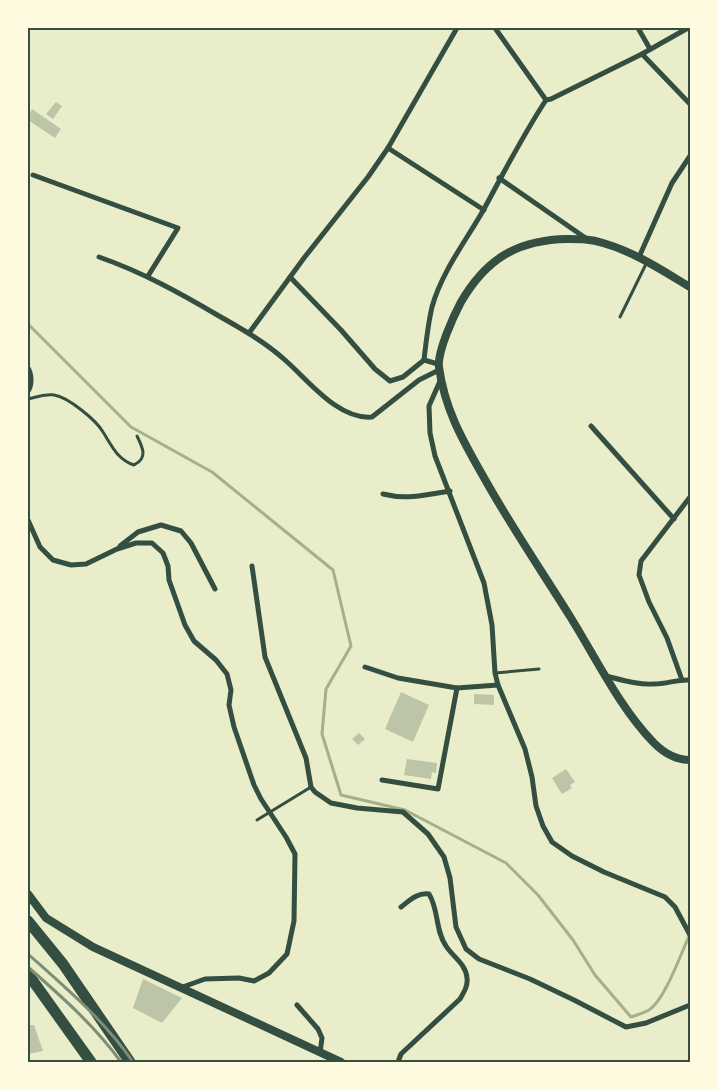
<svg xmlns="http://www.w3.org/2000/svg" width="718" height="1090" viewBox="0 0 718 1090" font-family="Helvetica,sans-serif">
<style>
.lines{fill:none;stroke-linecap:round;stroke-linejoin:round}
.stream{stroke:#a3b18a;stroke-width:3}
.building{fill:#bcc5a7}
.service{stroke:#344e41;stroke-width:3}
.minor{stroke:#344e41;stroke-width:5}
.tertiary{stroke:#344e41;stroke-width:8}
.motorway{stroke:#344e41;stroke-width:11}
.rail{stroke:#7c8e77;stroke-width:3}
.neatline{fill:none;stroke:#344e41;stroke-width:2}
</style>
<rect width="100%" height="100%" fill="#e9edc9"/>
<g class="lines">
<path class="stream" d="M28,324l103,103 81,45 121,98 18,76 -25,43 -4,45 19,61 64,15 101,53 32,32 35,45 22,35 36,42c5,-2 13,-4 18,-7 16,-10 32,-57 41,-76"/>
</g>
<g class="building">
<path d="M56,102l6,4 -9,13 -7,-5z"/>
<path d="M32,109l29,20 -6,9 -27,-18v-8l2,1z"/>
<path d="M401,692l28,13 -16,37 -28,-13z"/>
<path d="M474,694l20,1v10l-20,-1z"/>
<path d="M359,733l6,6 -7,6 -6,-6z"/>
<path d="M407,759l30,4 -1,10 -4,-1 -1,7 -27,-4z"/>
<path d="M566,769l9,13 -5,3 2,3 -10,6 -10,-16z"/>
<path d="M143,979l39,19 -20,25 -29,-15z"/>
<path d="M28,1025h6l9,26 -15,3z"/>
</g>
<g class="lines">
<g class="service">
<path d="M620,317l27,-55"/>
<path d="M28,399c8,-2 18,-5 26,-4 14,2 42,25 49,37 9,14 14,27 31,33 14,-7 9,-17 3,-29"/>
<path d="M495,673l44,-4"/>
<path d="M257,820l54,-33"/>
</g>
<g class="minor">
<path d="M495,28l51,72"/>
<path d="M638,28l12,21"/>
<path d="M642,54l48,50"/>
<path d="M388,148l96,62"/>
<path d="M33,175l145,53 -30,48"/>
<path d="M499,178l88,61"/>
<path d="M99,257c43,15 81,36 120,59 23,13 46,26 66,44 23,20 53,60 87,57l47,-37 20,-10"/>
<path d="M639,257l33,-74 18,-27"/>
<path d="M290,277l51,53 34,39 15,12 13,-4 21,-17"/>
<path d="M249,333l55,-75 64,-81 20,-29 69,-120"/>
<path d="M424,360c2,-18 4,-36 8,-53 10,-36 34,-66 52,-98 20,-37 39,-74 62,-109l5,-1 91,-45 46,-26"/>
<path d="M424,360l14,4"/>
<path d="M28,368c4,7 4,17 0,23"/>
<path d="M440,381l-11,25 1,27 5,23 49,127 8,42 3,48 3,12 27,64 7,28 4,29 7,20 9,16 20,14 32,16 61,25 10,10 15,28"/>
<path d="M591,426l83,93"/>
<path d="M383,494c23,6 44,1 67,-3"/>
<path d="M28,520l12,27 13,13 18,5 15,-1 31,-15 19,-6h16l11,10 5,13 1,14 16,45 9,16 22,19 11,14 4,16 -2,15 5,22 20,58 7,14 25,38 9,17 -1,67 -7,33 -18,19 -15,8 -15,-3 -34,1 -25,9"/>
<path d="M120,546l18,-14 23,-7 20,6 10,12 24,46"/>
<path d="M252,566l13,91 41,101 5,29 4,5 16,11 26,5 46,4 25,22 16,23 6,21 6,49 10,22 13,10 51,20 44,21 52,27 20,-4 44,-18"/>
<path d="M365,667l33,11 59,10 41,-3"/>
<path d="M606,676c16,4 32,9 48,8 13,0 24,-5 36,-4"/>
<path d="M682,680l-15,-42 -18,-36 -10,-27 2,-14 49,-64"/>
<path d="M382,780l56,9 19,-101"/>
<path d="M297,1005l21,24 4,9 -2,15"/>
<path d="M398,1062l3,-8 59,-55c4,-7 8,-13 7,-21 -1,-14 -14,-21 -21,-32 -11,-16 -7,-36 -17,-52 -11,-2 -20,7 -28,13"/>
</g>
<g class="tertiary">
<path d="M690,287c-27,-16 -55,-35 -87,-44 -12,-4 -23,-4 -36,-4 -50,1 -81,20 -106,63 -7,13 -24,50 -22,65 6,45 26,77 48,116 26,46 56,90 84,135 26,42 49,90 83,125 10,10 23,17 36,17"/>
<path d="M28,894l18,24 47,29 248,115"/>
</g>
<g class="motorway">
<path d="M28,921l35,43 67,98"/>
<path d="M28,974l63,88"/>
</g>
<g class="rail">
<path d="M28,954c38,34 76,66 105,108"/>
<path d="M28,967c33,29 67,59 93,95"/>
</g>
</g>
<rect width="718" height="1090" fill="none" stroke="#fefae0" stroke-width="58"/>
<rect x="29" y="29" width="660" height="1032" class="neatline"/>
</svg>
